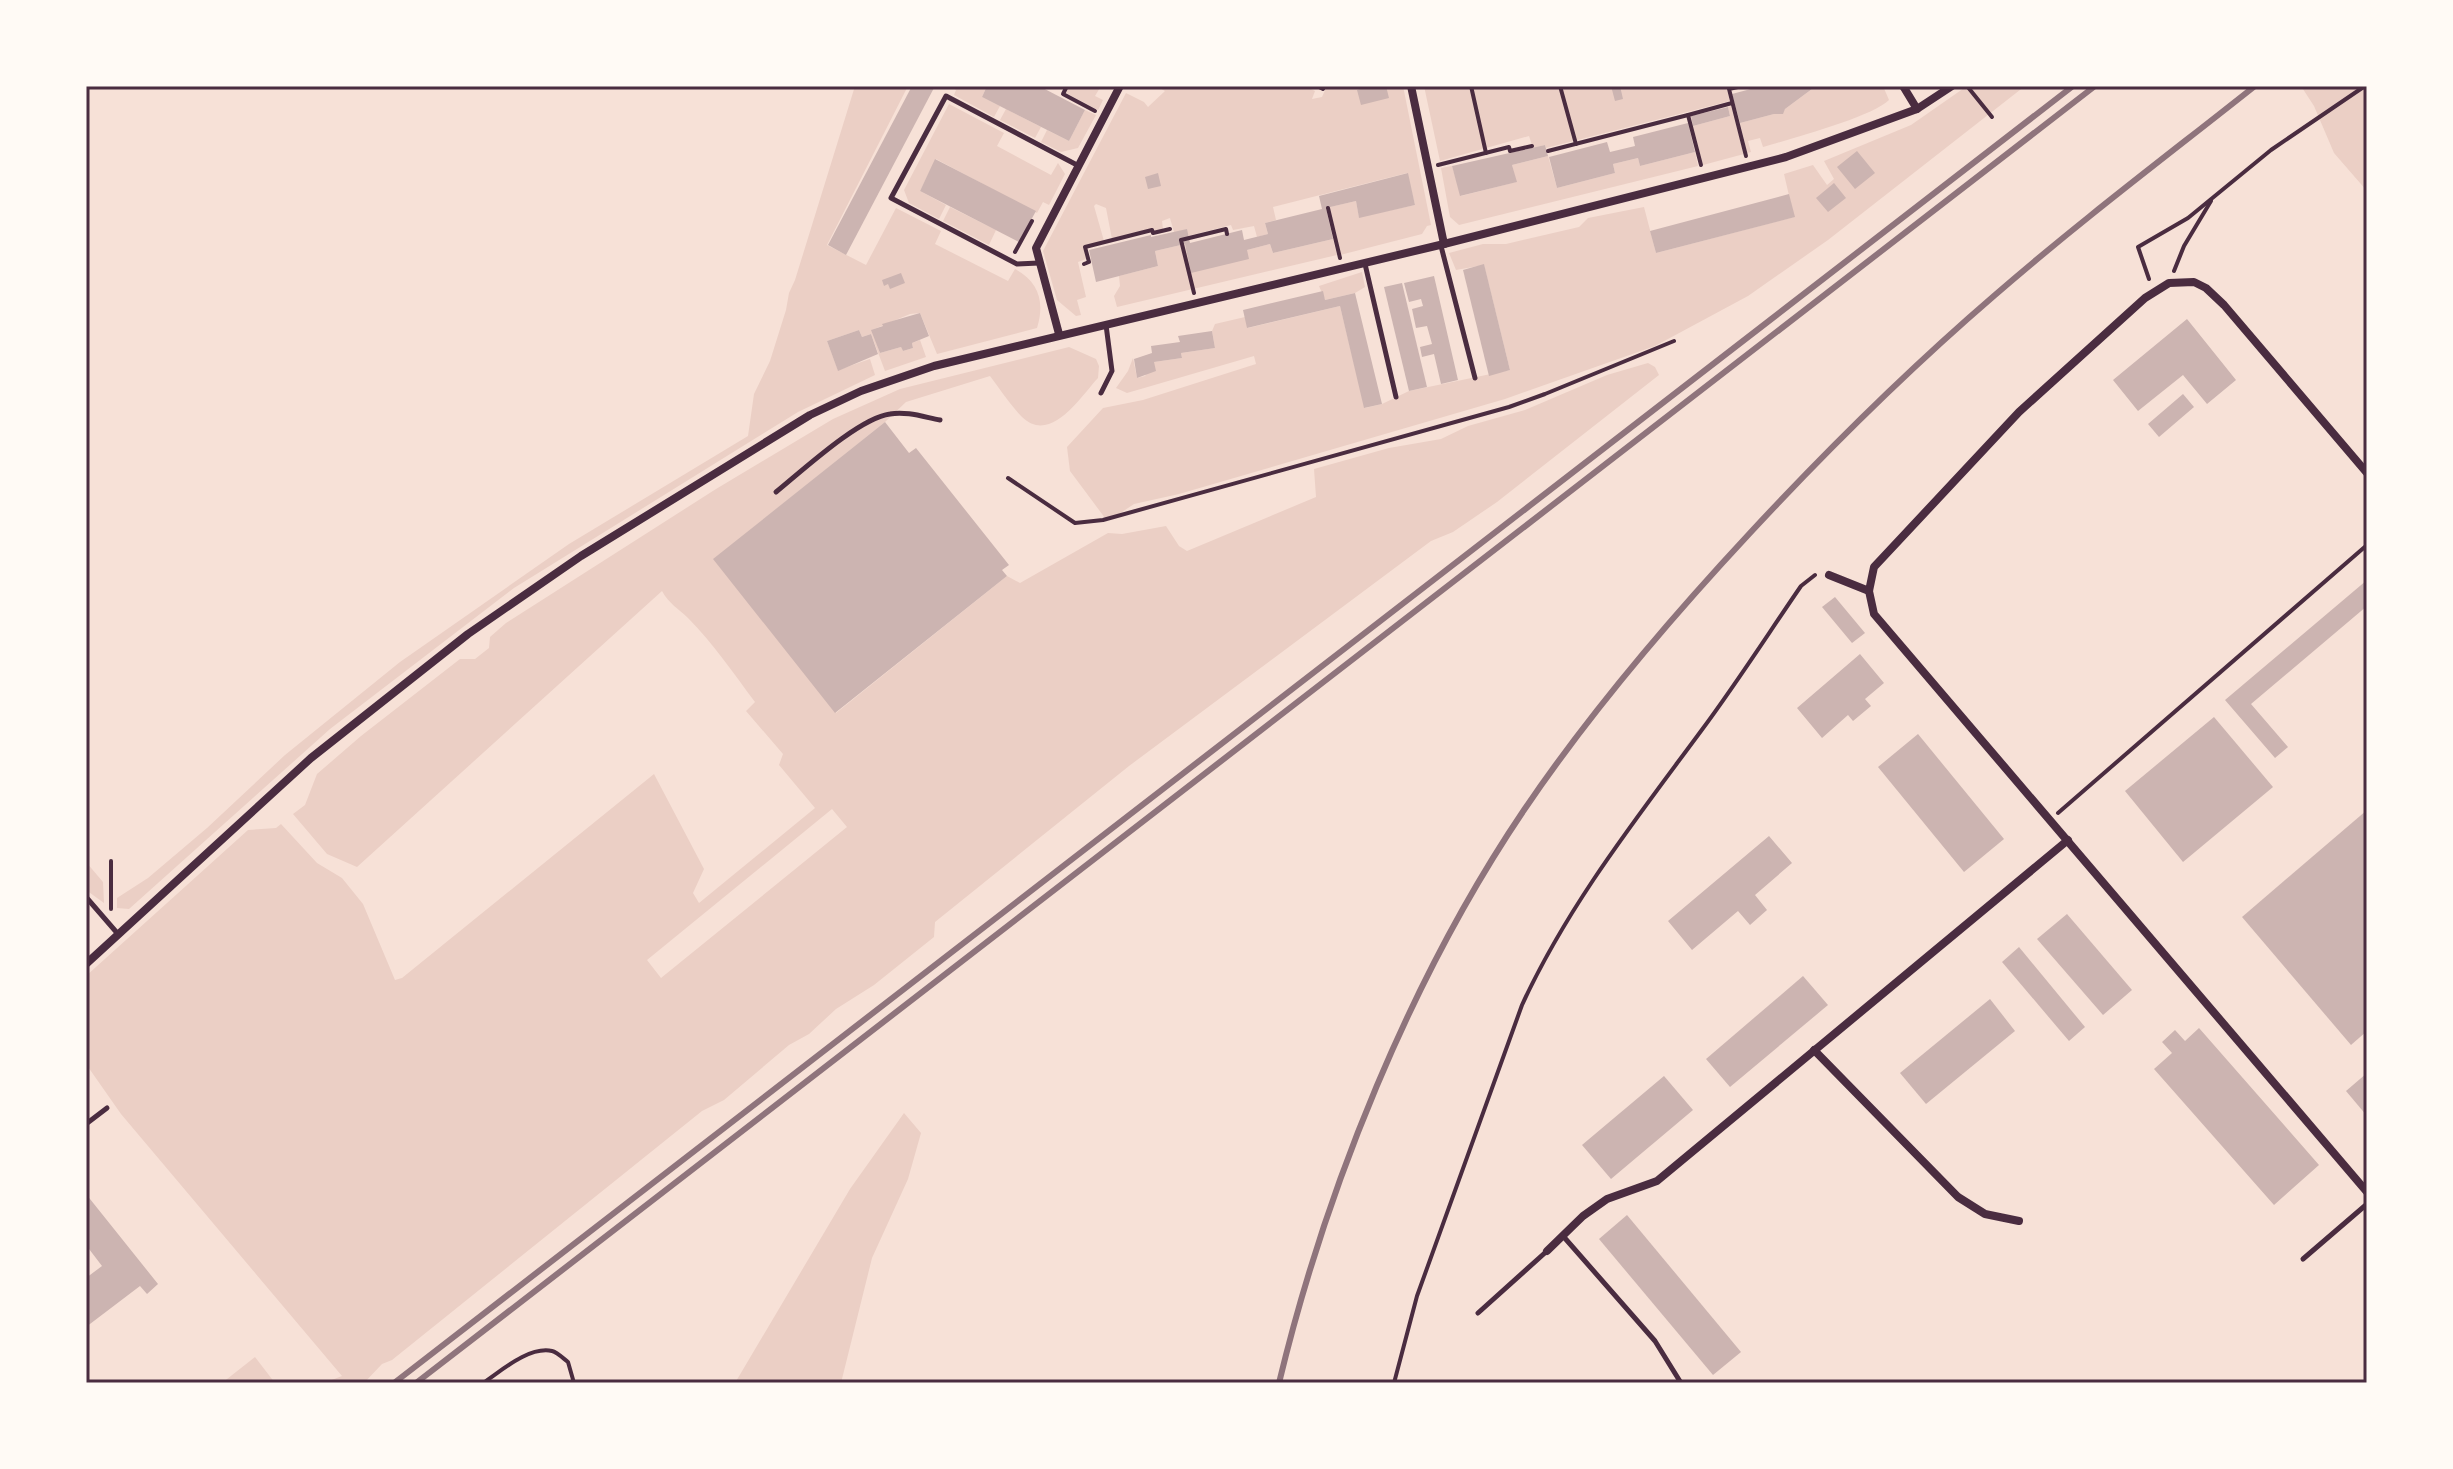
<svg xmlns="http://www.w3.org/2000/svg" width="2453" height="1469" viewBox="0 0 2453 1469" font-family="'Zilla Slab',serif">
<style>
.green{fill:#ebcfc5;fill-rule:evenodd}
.building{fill:#ccb4b1}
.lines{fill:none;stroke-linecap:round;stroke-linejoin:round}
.path{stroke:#4a2c40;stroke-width:4}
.service{stroke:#4a2c40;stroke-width:5}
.minor{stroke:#4a2c40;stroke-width:8}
.rail{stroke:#8f747c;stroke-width:6}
.neatline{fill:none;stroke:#4a2c40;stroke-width:3}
</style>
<rect width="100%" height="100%" fill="#f7e1d7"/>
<g class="green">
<path d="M855,86h53l-81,159 39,20 30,-57 45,23 -6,13 73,37 7,-12c24,13 30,33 22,59l-100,26 -17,-41 -10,1 -38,16 8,23 21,-6 2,4 10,-3 -1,-5 8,-3 6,17 -41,14 -14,-37 -9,3 -3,-7 -32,11 11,29 32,-11 5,16 -77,37 -284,176 -184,141 -201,180 -12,-1v-10l31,-20 59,-50 78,-73 115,-93 169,-118 179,-108 6,-42 16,-33 16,-51 3,-17 6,-13z"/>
<path d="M950,86h37l-5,11 18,9 -6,11 -40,-22 2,-5z"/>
<path d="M1069,86h32l-6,10 8,4 -5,10 -32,-17z"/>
<path d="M1156,86h149l10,5 -3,8 10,-2 5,-11h76l28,139 -4,1 -5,8 -82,21 -10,-48 26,-6 3,16 56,-12 -8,-32 -134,34 3,13 -11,3 3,11 -11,3 -3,-11 -21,4 -2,-5 -43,11 -14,-4 -4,-14 -8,3 1,8 -51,10 -6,-31 -10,-4 -2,2 10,35 -21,5 3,13 -8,3 8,35 -9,3 4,15 -5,1 -19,-16 -14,-49 83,-158 18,9 4,5 17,-16z"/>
<path d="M1424,86h302l4,15 -184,47 -1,-3 -12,3 -4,-12 -89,25z"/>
<path d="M1816,86h67l6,14c-17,17 -99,39 -126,47l-3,-9 -12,3 3,11 -4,1 -7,-30 34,-9h8l3,-5z"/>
<path d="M1967,86h58l-197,154 -80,56 -93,50 -150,53 -326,95 -45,10 -15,10 -14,4 -35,-47 -3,-24 36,-39 40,-8 113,-36 -2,-8 -127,37 -11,-5 12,-17 5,-13 4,20 8,-2 9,-14 28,-4 -1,-5 34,-5 -3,-17 3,-7 30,-7 3,11 92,-22 25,102 17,-4 27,-13 101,-21 -26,-105 -28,5 -7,-17 34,-9h23l73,-17 9,-9 56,-11 12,46 138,-36 -10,-43 29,-9 14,20 7,-6 -10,-18 87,-36z"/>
<path d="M2301,86h66v105l-33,-38 -20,-47z"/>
<path d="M949,104l55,29 -7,13 54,29 7,-12 7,11 -16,31 -6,-3 -6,11 -101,-54 -16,32 26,14 -7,14 -30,-16 -5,-13z"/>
<path d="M1731,106l13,48 -41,11 -10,-39 37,-10 -2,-9z"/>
<path d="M1006,109l35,18 -6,11 -35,-18z"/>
<path d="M1085,110l11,5 -18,33 -17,4 -20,-10 6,-12 22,11z"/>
<path d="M1695,152l3,14 -239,59 -9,-8 -9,-49 11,-2 9,30 55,-14 -4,-17 36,-9 9,32 58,-15 -2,-9 25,-6 2,8z"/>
<path d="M950,207l46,23 -7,15 -46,-24z"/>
<path d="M1333,239l4,16 -220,52 -3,-11 6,-10 -1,-10 39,-10 -3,-15 30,-7 6,28 56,-22 23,-6 3,9z"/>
<path d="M1362,272l3,15 -10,6 -30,7 -6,-14z"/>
<path d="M1069,347l27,12 3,7 -1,12c-17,18 -47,67 -76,39 -12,-12 -22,-28 -32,-41l-84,26 -21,20 -171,137 122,154 171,-137 13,7 88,-50 14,1 44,-8 13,20 8,5 129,-54 -2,-28 75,-21 52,-9 27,-13 57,-16 82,-35 41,-12 7,4 4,8 -162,127 -44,30 -22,9 -302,225 -194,156 -1,15 -60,48 -38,24 -27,25 -20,11 -65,55 -22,11 -310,249 -10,4 -18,19h-40l18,-7 -221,-262 -35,-50v-88l162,-146 28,-2 5,-4 36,39 25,15 21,26 32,76 7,-2 252,-204 50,95 -11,24 6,10 116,-95 -36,-43 4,-11 -37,-43 9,-9c-21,-28 -42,-59 -67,-84 -10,-10 -19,-14 -26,-27l-305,276 -30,-13 -34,-40 12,-9 12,-31 44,-38 99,-77h15l14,-11 1,-11 16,-14 210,-134 117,-70 67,-30zM832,809l15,18 -186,151 -14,-18z"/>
<path d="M86,862l17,20 1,21 -18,-13z"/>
<path d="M904,1113l17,20 -13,46 -36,79 -31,125h-106l115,-194z"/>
<path d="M255,1357l20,26h-53z"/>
</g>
<g class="building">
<path d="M912,86h23l-89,169 -18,-10z"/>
<path d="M987,86h52l46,24 -16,31 -87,-44z"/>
<path d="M1372,86h14l3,12 -28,7 -4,-15z"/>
<path d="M1611,86h9l3,13 -8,2z"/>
<path d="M1762,86h54l-31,23 -2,5h-9l-34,9 -8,-29z"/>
<path d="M1728,107l2,9 -37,10 -2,-10z"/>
<path d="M1688,123l7,29 -55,14 -2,-8 -25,6 2,9 -58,15 -8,-31 58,-15 3,10 25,-6 -2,-9z"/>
<path d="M1545,145l3,11 -36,9 5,17 -57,14 -8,-30z"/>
<path d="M1857,151l18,22 -20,16 -18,-22z"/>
<path d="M935,159l101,52 -17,31 -99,-51z"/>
<path d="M1158,173l3,13 -13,3 -3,-12z"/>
<path d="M1408,173l7,32 -56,13 -3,-17 -30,7 7,31 -60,14 -3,-9 -23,6 2,9 -58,14 -6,-29 -30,7 3,15 -62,16 -7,-32 62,-15v2l36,-8 3,14 52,-13 2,10 24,-6 -3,-11 57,-14 -3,-13z"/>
<path d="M1834,183l12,15 -18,14 -12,-14z"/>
<path d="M1789,194l6,23 -139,36 -6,-22z"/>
<path d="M1484,264l26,106 -21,6 -26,-106z"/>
<path d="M901,273l4,10 -15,6 -2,-5 -4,2 -2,-6z"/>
<path d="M1434,276l24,104 -17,4 -7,-30 -12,3 -2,-10 12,-3 -5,-18 -11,2 -4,-19 11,-3 -2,-7 -12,3 -5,-19z"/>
<path d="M1402,283l25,104 -18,4 -25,-104z"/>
<path d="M1323,291l2,9 30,-7 27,111 -18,4 -24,-102 -93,22 -4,-18z"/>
<path d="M920,313l9,23 -17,7 1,5 -10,3 -2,-4 -21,6 -9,-23 12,-4 -1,-2z"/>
<path d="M2187,319l49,61 -29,24 -24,-29 -45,36 -25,-31z"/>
<path d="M859,330l3,7 9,-3 7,20 -40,17 -11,-30z"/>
<path d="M1212,331l3,17 -34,5 1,5 -28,4 2,9 -19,7 -3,-19 18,-6 -1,-7 29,-4 -2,-6z"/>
<path d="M2183,394l11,13 -35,30 -11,-13z"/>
<path d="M885,422l24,31 7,-5 93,117 -7,5 5,6 -172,137 -122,-154z"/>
<path d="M2367,580v26l-116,98 37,43 -13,11 -50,-58z"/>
<path d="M1835,597l30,36 -13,10 -30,-36z"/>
<path d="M1860,654l24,29 -19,16 6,7 -18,15 -5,-6 -26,23 -25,-30z"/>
<path d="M2214,717l59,70 -90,75 -58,-71z"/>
<path d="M1918,734l86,105 -40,33 -86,-105z"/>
<path d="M2367,810v221l-16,14 -109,-128z"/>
<path d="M1769,836l23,27 -37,32 12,15 -17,15 -12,-14 -46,39 -24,-29z"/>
<path d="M2067,914l65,76 -29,25 -66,-76z"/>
<path d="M2019,947l66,80 -16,14 -67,-79z"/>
<path d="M1803,976l25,29 -98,82 -24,-28z"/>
<path d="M1990,999l25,32 -89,73 -26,-31z"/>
<path d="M2199,1028l120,137 -45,40 -120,-136 18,-16 -10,-11 13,-12 10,11z"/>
<path d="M2367,1073v43l-21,-25z"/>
<path d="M1664,1076l29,34 -82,69 -29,-34z"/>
<path d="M86,1194l72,90 -11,10 -7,-8 -54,41v-49l16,-12 -16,-21z"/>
<path d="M1627,1215l114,137 -28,23 -114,-136z"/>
</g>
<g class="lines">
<g class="path">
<path d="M1067,86l-4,8 32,17"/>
<path d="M1317,86l6,3 2,-3"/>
<path d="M1471,86l15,67"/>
<path d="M1560,86l16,58"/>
<path d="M1742,86l-13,3 17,67"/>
<path d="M1967,86l25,31"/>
<path d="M1688,115l44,-12"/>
<path d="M1548,151l140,-36 13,50"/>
<path d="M1438,165l71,-18 1,4 22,-5"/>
<path d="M1328,208l12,50"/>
<path d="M1015,252l17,-31"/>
<path d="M1084,264l5,-2 -4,-15 67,-17 1,3 17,-4"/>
<path d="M2174,271l10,-25 27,-45"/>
<path d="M2149,279l-11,-32 50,-29 83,-68 94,-64"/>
<path d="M1194,293l-13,-53 45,-11 1,5"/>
<path d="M1008,478l67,45 28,-3 406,-113 36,-13 129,-53"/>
<path d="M2058,813l309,-268"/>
<path d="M111,861v48"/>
<path d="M483,1383c18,-12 46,-37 69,-32 5,1 12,8 16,11l6,21"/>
<path d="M1394,1383l23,-87 105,-291c46,-100 114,-186 179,-274 35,-47 67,-97 100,-145l14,-11"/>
</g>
<g class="service">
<path d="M1441,246l34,132"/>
<path d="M1039,263l-22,1 -126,-66 55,-102 131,69"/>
<path d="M1365,264l31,133"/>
<path d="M1101,393l11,-22 -6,-46"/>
<path d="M776,492c26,-21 83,-74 114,-78 16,-3 34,3 50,6"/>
<path d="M86,897l32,37"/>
<path d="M86,1124l21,-16"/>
<path d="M1563,1236l92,105 26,42"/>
<path d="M2303,1259l64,-55"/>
<path d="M1478,1313l69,-62"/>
</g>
<g class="minor">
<path d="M1411,86l33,158"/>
<path d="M1903,86l14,23"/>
<path d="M1059,334l-23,-86 84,-162"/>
<path d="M2367,473l-143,-168 -18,-17 -12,-6 -25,1 -24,15 -126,114 -145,155 -5,24 5,23 493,578"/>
<path d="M1829,575l40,16"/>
<path d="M86,964l225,-206 157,-124 113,-78 229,-141 51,-24 73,-25 510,-122 342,-87 131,-48 35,-23"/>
<path d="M1814,1050l144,147 27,17 34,7"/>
<path d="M1547,1251l36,-35 24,-17 50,-18 411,-341"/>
</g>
<g class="rail">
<path d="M394,1383l1679,-1297"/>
<path d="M416,1383l1679,-1297"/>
<path d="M1279,1383c47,-195 132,-406 245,-573 67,-99 145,-190 226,-277 77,-83 159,-164 245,-238 84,-73 173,-140 260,-209"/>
</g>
</g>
<rect width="2453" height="1469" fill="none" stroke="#fffaf5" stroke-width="176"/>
<rect x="88" y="88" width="2277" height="1293" class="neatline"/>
</svg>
